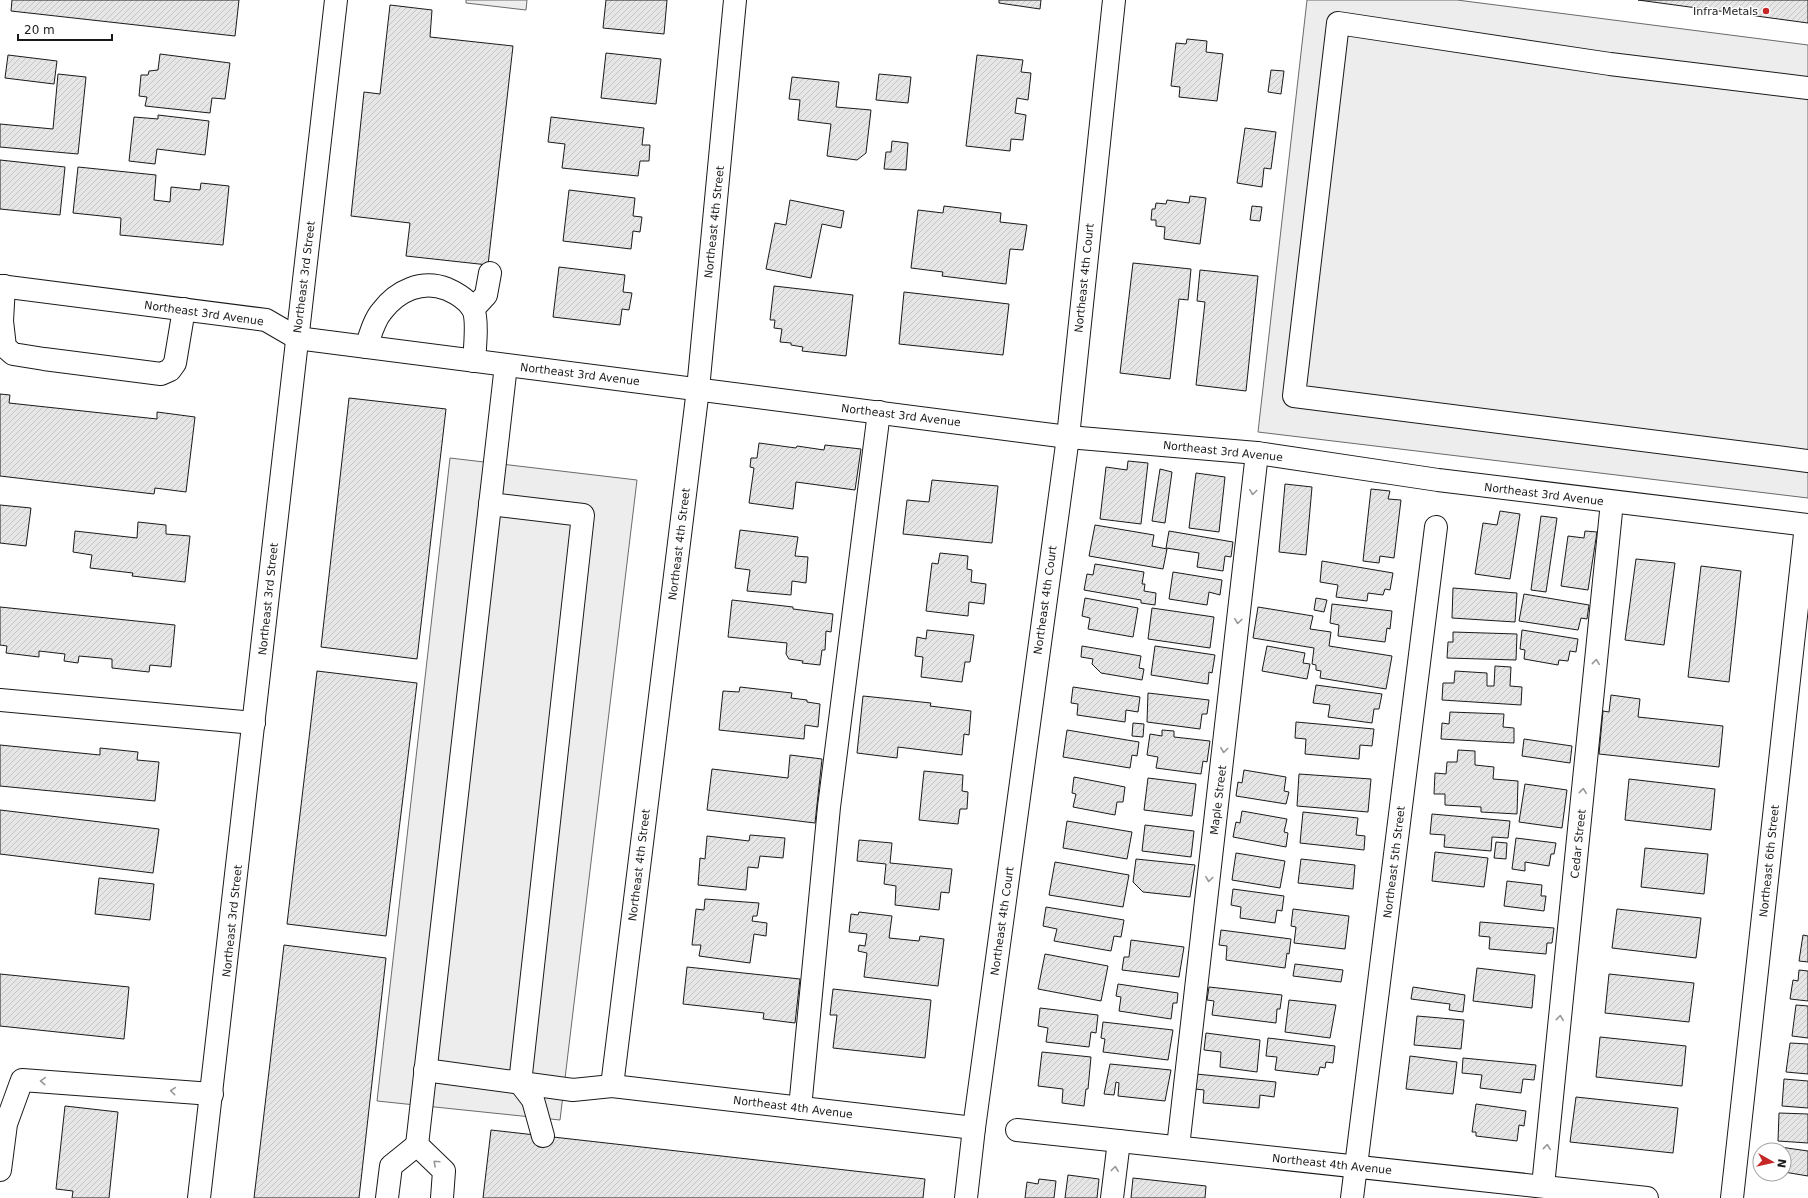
<svg xmlns="http://www.w3.org/2000/svg" width="1808" height="1198" viewBox="0 0 1808 1198" font-family="'DejaVu Sans',sans-serif">
<style>
.pitch{fill:#ededed;stroke:#6a6a6a}
.building{fill:url(#building-hatch);stroke:#1a1a1a}
.lines{fill:none;stroke-linecap:round;stroke-linejoin:round}
.minor-casing{stroke:#1a1a1a;stroke-width:24}
.minor{stroke:#fff;stroke-width:22}
.oneway{stroke:#989898}
.poi-dot{fill:#c62828;stroke:#fff;stroke-width:1.5}
.labels{text-anchor:middle;stroke-width:3;stroke-linejoin:round;paint-order:stroke}
.poi-label{font-size:11px;fill:#1a1a1a;stroke:#fff;text-anchor:end}
.street-label{font-size:11px;fill:#1a1a1a;stroke:#fff}
</style>
<defs>
<pattern id="building-hatch" width="6" height="6" patternUnits="userSpaceOnUse"><rect width="6" height="6" fill="#e6e6e6"/><path d="M-1 1l2-2M0 6l6-6M5 7l2-2" fill="none" stroke="#c5c5c5"/></pattern>
</defs>
<rect width="100%" height="100%" fill="#fff"/>
<g class="pitch">
<path d="M466,0h61l-1,10 -60,-7z"/>
<path d="M1307,0h150l351,45v453l-550,-66z"/>
<path d="M450,458l187,22 -77,640 -183,-19z"/>
</g>
<g class="building">
<path d="M12,0h227l-4,36 -224,-25z"/>
<path d="M606,0h61l-3,34 -61,-6z"/>
<path d="M999,0h42l-1,9 -41,-6z"/>
<path d="M1638,0h170v23z"/>
<path d="M390,5l42,5 -2,27 83,9 -25,219 -82,-9 4,-33 -59,-7 13,-124 16,2z"/>
<path d="M1187,39l20,2 -1,11 17,2 -6,47 -38,-4 1,-10 -9,-1 5,-43 10,1z"/>
<path d="M606,53l55,6 -5,45 -55,-6z"/>
<path d="M160,54l70,9 -5,36 -13,-1 -2,15 -65,-7 2,-9 -8,-1 2,-21h7l1,-4 9,-1z"/>
<path d="M8,55l49,6 -3,23 -49,-6z"/>
<path d="M977,55l46,5 -2,12 10,1 -3,27 -11,-2 -2,15 11,2 -3,25 -12,-1 -1,12 -44,-5z"/>
<path d="M1271,70l13,1 -3,23 -13,-2z"/>
<path d="M58,74l28,3 -8,77 -78,-7v-23l53,5z"/>
<path d="M879,74l32,3 -3,26 -32,-3z"/>
<path d="M792,77l47,5 -3,25 35,3 -5,43 -9,7 -30,-4 4,-32 -33,-4 2,-20 -11,-1z"/>
<path d="M158,115l51,6 -4,34 -48,-6 -2,15 -26,-3 5,-44 24,2z"/>
<path d="M551,117l93,11 -2,17h8l-1,16h-9l-2,15 -76,-8 3,-24 -17,-2z"/>
<path d="M1245,128l31,4 -5,37 -7,-1 -2,19 -25,-4z"/>
<path d="M892,141l16,2 -2,27 -22,-1 2,-17h5z"/>
<path d="M0,160l65,7 -5,48 -60,-6z"/>
<path d="M78,167l78,8 -2,25 16,2 1,-15 29,3 1,-7 28,3 -6,59 -103,-10 1,-17 -48,-5z"/>
<path d="M569,190l66,8 -2,18 9,1 -2,15 -7,-1 -2,18 -68,-8z"/>
<path d="M1190,196l16,2 -6,46 -36,-5 1,-12 -9,-1v-6h-5l1,-11h3l1,-6 10,1 1,-4 22,3z"/>
<path d="M790,200l54,11 -3,17 -19,-4 -11,54 -45,-9 9,-46 11,2z"/>
<path d="M944,206l57,7 -1,9 27,3 -4,25 -13,-1 -4,35 -64,-8 1,-4 -32,-4 7,-58 25,3z"/>
<path d="M1252,206l10,1 -2,14 -10,-1z"/>
<path d="M1133,263l58,6 -3,31 -9,-1 -9,80 -50,-6z"/>
<path d="M559,267l66,8 -2,17 9,1 -3,17 -7,-1 -2,16 -67,-8z"/>
<path d="M1200,270l58,6 -12,115 -50,-6 9,-83 -8,-1z"/>
<path d="M774,286l79,9 -7,61 -44,-5 1,-4 -12,-2v-2l-11,-1 2,-13 -8,-1 1,-8h-5z"/>
<path d="M904,292l105,12 -6,51 -104,-11z"/>
<path d="M0,394l10,1 -1,8 148,16v-7l38,5 -9,75 -31,-4 -1,6 -154,-18z"/>
<path d="M349,398l97,11 -29,250 -96,-12z"/>
<path d="M759,443l37,5 1,-2 27,4 1,-5 36,4 -6,41 -59,-8 -3,27 -44,-6 5,-35 -4,-1 1,-9h6z"/>
<path d="M1128,461l20,2 -7,61 -41,-5 6,-52 21,3z"/>
<path d="M1160,469l12,3 -7,51 -13,-2z"/>
<path d="M1196,473l29,4 -6,55 -30,-4z"/>
<path d="M932,480l66,6 -6,57 -89,-9 4,-34 22,2z"/>
<path d="M1285,484l27,3 -6,68 -27,-3z"/>
<path d="M1371,489l19,2 -2,8 13,1 -7,58 -14,-2 -1,7 -16,-2z"/>
<path d="M0,505l31,3 -5,38 -26,-3z"/>
<path d="M1500,511l20,3 -10,65 -35,-5 8,-51 14,2z"/>
<path d="M1541,516l16,2 -11,74 -15,-2z"/>
<path d="M138,522l28,3v9l24,2 -5,46 -53,-6 1,-3 -43,-5 2,-13 -19,-3 2,-21 62,7z"/>
<path d="M1095,525l59,10 -2,11 15,3 -4,20 -74,-13z"/>
<path d="M740,530l58,7 -3,19 13,1 -2,26 -14,-2 -1,14 -44,-4 3,-21 -15,-2z"/>
<path d="M1169,531l64,11 -2,15 -6,-1 -2,15 -26,-4 2,-14 -33,-5z"/>
<path d="M1585,531l12,1 -9,58 -27,-4 7,-50 16,2z"/>
<path d="M940,553l28,3 -1,13 5,1 -1,12 15,2 -2,20 -15,-2 -1,14 -42,-5 6,-48 6,1z"/>
<path d="M1636,559l39,4 -11,82 -39,-5z"/>
<path d="M1322,561l71,12 -3,17 -5,-1 -2,6 -15,-2 -1,8 -31,-4 2,-12 -18,-3z"/>
<path d="M1095,564l49,8 -2,12h3l-1,7 12,2 -1,12 -14,-2v-3l-57,-10 3,-16 6,1z"/>
<path d="M1701,566l40,5 -12,111 -41,-5z"/>
<path d="M1173,572l49,8 -2,15 -11,-3 -2,13 -38,-6z"/>
<path d="M1453,588l64,5 -2,29 -63,-4z"/>
<path d="M1524,594l65,11 -2,14 -6,-1 -3,12 -59,-9z"/>
<path d="M1085,598l53,10 -5,29 -45,-8 2,-11 -8,-2z"/>
<path d="M1316,598l11,2 -3,12 -10,-2z"/>
<path d="M732,600l61,7v2l40,5 -2,18 -5,-1 -1,19h-3l-2,15 -18,-2 1,-2 -14,-2 -3,-5 1,-11 -59,-6z"/>
<path d="M1332,604l60,7 -2,18 -3,-1 -2,14 -47,-6 1,-11 -9,-2z"/>
<path d="M0,607l175,18 -4,42 -21,-2 -1,7 -37,-4v-9l-33,-3 -1,7 -14,-2 1,-7 -26,-3v6l-33,-4 1,-7 -7,-1z"/>
<path d="M1258,607l55,9 -3,13 21,3 -2,14 63,10 -6,33 -66,-11 1,-7 -5,-1v-5l-4,-1 2,-16 -61,-10z"/>
<path d="M1152,608l62,9 -4,31 -62,-9z"/>
<path d="M927,630l47,5 -4,27h-5l-3,20 -41,-5 2,-20 -8,-1 2,-19 9,2z"/>
<path d="M1522,630l56,9 -2,13 -6,-1 -2,10 -9,-1 -1,5 -34,-6 1,-9 -5,-1z"/>
<path d="M1453,632l64,2 -1,26 -69,-2 1,-16h5z"/>
<path d="M1082,646l59,10 -2,12 5,1 -2,11 -41,-7 -9,-9 1,-5 -12,-2z"/>
<path d="M1155,646l60,9 -3,18 -3,-1 -1,12 -57,-9z"/>
<path d="M1267,646l38,7 -2,10 7,1 -3,15 -45,-8z"/>
<path d="M1495,666l16,1 -1,19 12,1 -1,18 -79,-5 1,-17h11l1,-12 32,2v13h7z"/>
<path d="M317,671l100,12 -31,253 -99,-12z"/>
<path d="M1316,685l66,9 -3,15h-5l-2,14 -44,-6 2,-12 -17,-2z"/>
<path d="M740,687l52,6 -1,5 16,2v2l13,2 -2,23 -13,-2 -1,14 -85,-9 4,-39 16,1z"/>
<path d="M1073,687l67,10 -2,15 -12,-2 -1,12 -48,-7 1,-11 -7,-1z"/>
<path d="M1148,693l61,7 -2,14h-5l-2,15 -53,-7z"/>
<path d="M1611,695l29,4 -2,18 85,9 -4,41 -120,-13 4,-43 6,1z"/>
<path d="M863,696l68,7 -1,3 41,5 -2,24 -5,-1 -2,21 -64,-8 -1,11 -40,-5z"/>
<path d="M1450,712l54,2 -1,13 11,1v15l-73,-4 1,-16 7,1z"/>
<path d="M1296,722l78,7 -2,17 -12,-1 -1,14 -54,-5 1,-15 -11,-1z"/>
<path d="M1133,723l11,1 -1,13 -11,-1z"/>
<path d="M1067,730l72,12 -2,14 -5,-1 -2,13 -67,-11z"/>
<path d="M1162,730l12,1v6l36,4 -3,21 -4,-1 -2,13 -45,-6 2,-11 -11,-2 3,-21 12,2z"/>
<path d="M1524,739l48,7 -2,17 -48,-7z"/>
<path d="M0,745l100,10v-7l38,4 -1,8 22,2 -4,39 -155,-15z"/>
<path d="M1458,750l17,1v14l19,2 -1,12 25,2 -1,33 -36,-2v-5l-36,-2v-11h-11l1,-21 11,1 1,-12h10z"/>
<path d="M790,755l32,4 -7,64 -108,-13 5,-41 76,9z"/>
<path d="M1244,770l42,7 -2,14 5,1 -3,12 -50,-8 2,-14 4,1z"/>
<path d="M924,771l39,4 -1,16 6,1 -1,17h-7l-2,15 -39,-4z"/>
<path d="M1299,774l72,5 -3,33 -71,-6z"/>
<path d="M1074,777l51,10 -2,15h-6l-2,13 -42,-8 3,-13 -4,-1z"/>
<path d="M1148,778l48,6 -4,32 -48,-6z"/>
<path d="M1629,779l86,10 -4,41 -86,-10z"/>
<path d="M1525,784l42,6 -5,38 -43,-6z"/>
<path d="M0,810l159,19 -6,44 -153,-19z"/>
<path d="M1242,811l45,8 -3,13 4,1 -2,14 -53,-10 3,-15 4,1z"/>
<path d="M1303,812l55,6 -2,17 9,1 -1,14 -64,-7z"/>
<path d="M1432,814l78,7 -2,17 -16,-1 -1,14 -47,-4 1,-12 -15,-1z"/>
<path d="M1067,821l65,11 -5,27 -64,-11z"/>
<path d="M1145,825l49,6 -3,26 -49,-6z"/>
<path d="M750,835l35,3 -2,20 -23,-2 -2,12 -10,-1 -2,23 -48,-5 2,-27 5,1 2,-23 42,5z"/>
<path d="M1516,838l40,5 -2,11h-3l-2,12 -24,-4v9l-13,-2z"/>
<path d="M859,840l33,3 -2,20 62,6 -3,24 -8,-1 -2,18 -44,-5 1,-19 -12,-2 2,-20 -29,-3z"/>
<path d="M1496,842l11,1 -1,16 -12,-1z"/>
<path d="M1645,848l63,6 -4,40 -63,-7z"/>
<path d="M1435,852l53,6 -4,29 -52,-6z"/>
<path d="M1236,853l49,8 -5,27 -48,-8z"/>
<path d="M1136,859l59,6 -5,32 -47,-5 -10,-10z"/>
<path d="M1301,859l54,6 -2,24 -55,-6z"/>
<path d="M1055,862l74,13 -6,32 -74,-12z"/>
<path d="M99,878l55,6 -4,36 -55,-6z"/>
<path d="M1507,881l35,4 -1,11h5l-2,15 -40,-5z"/>
<path d="M1233,889l51,7 -2,15 -5,-1 -2,13 -35,-5 1,-11 -10,-2z"/>
<path d="M705,899l54,4 -2,13h-4l-1,5 15,2 -1,13 -12,-2 -4,29 -51,-7 2,-11h-9l4,-36 8,1z"/>
<path d="M1046,907l78,13 -3,17 -7,-1 -3,15 -57,-10 3,-12 -14,-3z"/>
<path d="M1293,909l56,7 -4,33 -51,-6 2,-16 -5,-1z"/>
<path d="M1617,909l84,9 -5,40 -84,-10z"/>
<path d="M859,912l33,4 -3,22 30,3 1,-5 24,3 -6,47 -74,-9 3,-24 -9,-2 1,-6 6,1 2,-12 -18,-2 2,-18 7,1z"/>
<path d="M1480,922l74,6 -2,15h-5l-1,11 -57,-5 1,-12 -11,-1z"/>
<path d="M1221,930l70,9 -2,15 -2,-1 -2,15 -59,-8 1,-14 -8,-1z"/>
<path d="M1803,935l5,1v26l-9,-1z"/>
<path d="M1131,940l53,7 -5,30 -57,-7 2,-13h5z"/>
<path d="M284,945l102,13 -27,240h-105z"/>
<path d="M1045,954l63,12 -7,35 -63,-12z"/>
<path d="M1295,964l48,6 -2,12 -48,-6z"/>
<path d="M687,967l113,12 -5,44 -32,-4 1,-6 -81,-9z"/>
<path d="M1477,968l58,7 -3,33 -59,-7z"/>
<path d="M1799,970l9,1v30l-18,-2 3,-19 5,1z"/>
<path d="M0,974l129,13 -5,52 -124,-13z"/>
<path d="M1609,974l85,9 -5,39 -84,-9z"/>
<path d="M1118,984l60,9 -1,10h-4l-2,16 -52,-8 2,-14 -5,-1z"/>
<path d="M1209,987l73,8 -2,14h-3l-1,14 -64,-8 2,-14 -7,-1z"/>
<path d="M1413,987l52,8 -2,17 -14,-2 1,-6 -39,-5z"/>
<path d="M833,989l98,11 -6,58 -92,-10 4,-33h-7z"/>
<path d="M1289,1000l47,5 -6,33 -45,-6z"/>
<path d="M1796,1005l12,1v32l-16,-2z"/>
<path d="M1040,1008l58,7 -2,18 -5,-1 -2,15 -43,-5 2,-14 -10,-2z"/>
<path d="M1417,1016l47,4 -3,29 -47,-4z"/>
<path d="M1103,1022l70,8 -5,30 -65,-8 2,-13 -4,-1z"/>
<path d="M1206,1033l54,7 -3,32 -37,-5 1,-15 -17,-2z"/>
<path d="M1600,1037l86,9 -4,40 -86,-9z"/>
<path d="M1268,1038l67,8 -2,17 -7,-1 -1,6 -5,-1 -2,8 -43,-5 2,-13 -11,-1z"/>
<path d="M1790,1043l18,1v30l-22,-2z"/>
<path d="M1042,1052l49,5 -3,32h-2l-2,17 -22,-3 1,-14 -25,-3z"/>
<path d="M1410,1056l47,6 -4,32 -47,-5z"/>
<path d="M1463,1058l73,7 -2,15 -11,-1 -2,14 -41,-5 2,-13 -20,-2z"/>
<path d="M1110,1064l61,6 -6,31 -47,-5 1,-13 -3,-1 -2,13 -10,-1z"/>
<path d="M1196,1074l80,8 -2,15 -14,-2 -1,13 -56,-5 1,-13 -9,-1z"/>
<path d="M1784,1079l24,2v27l-26,-2z"/>
<path d="M1576,1097l102,11 -5,45 -103,-11z"/>
<path d="M1476,1104l50,7 -2,15 -5,-1 -2,16 -41,-5v-4h-4z"/>
<path d="M65,1106l53,6 -9,86h-37l1,-7 -17,-2z"/>
<path d="M1779,1113l29,1v29l-30,-2z"/>
<path d="M491,1130l434,49 -2,19h-440z"/>
<path d="M1780,1147l28,4v25l-24,-4v-22h-4z"/>
<path d="M1068,1175l31,4 -2,19h-32z"/>
<path d="M1133,1178l73,8 -1,12h-74z"/>
<path d="M1039,1179l17,2 -2,17h-29l2,-16 11,2z"/>
</g>
<g class="lines">
<defs>
<g id="minor">
<path d="M1808,88l-198,-24 -272,-41 -44,373 514,65"/>
<path d="M0,286l266,34 31,18 771,99 189,16 181,27 370,45"/>
<path d="M4,286l-2,35 3,26 8,7 31,5 117,15 9,-4 5,-7 9,-54"/>
<path d="M473,309l13,-14 4,-22"/>
<path d="M366,347c4,-11 8,-27 16,-36 15,-20 40,-32 65,-22 9,4 20,10 26,20 5,10 2,39 1,52"/>
<path d="M490,504l93,11 -63,568 13,17 10,36"/>
<path d="M0,700l254,23"/>
<path d="M425,1070l148,20 39,-4 362,42"/>
<path d="M612,1086l86,-697 37,-389"/>
<path d="M800,1108l29,-301 50,-395"/>
<path d="M1017,1130l630,68"/>
<path d="M417,1145l89,-780"/>
<path d="M1178,1147l79,-694"/>
<path d="M0,1170l6,-46 16,-44 190,14"/>
<path d="M1543,1186l69,-684"/>
<path d="M199,1198l137,-1198"/>
<path d="M387,1198l4,-32 26,-21 27,26 -2,27"/>
<path d="M966,1198l8,-70 94,-691 46,-437"/>
<path d="M1112,1198l7,-57"/>
<path d="M1352,1198l84,-671"/>
<path d="M1732,1198l74,-673"/>
</g>
</defs>
<use href="#minor" class="minor-casing"/>
<use href="#minor" class="minor"/>
</g>
<defs><path id="oneway-chevron" d="M-2-3.5L2.5 0L-2 3.5" fill="none" stroke-width="1.6" stroke-linecap="round" stroke-linejoin="round"/></defs>
<g class="oneway">
<use href="#oneway-chevron" transform="translate(1253 492) rotate(97)"/>
<use href="#oneway-chevron" transform="translate(1238 621) rotate(97)"/>
<use href="#oneway-chevron" transform="translate(1596 662) rotate(-84)"/>
<use href="#oneway-chevron" transform="translate(1224 750) rotate(97)"/>
<use href="#oneway-chevron" transform="translate(1583 791) rotate(-84)"/>
<use href="#oneway-chevron" transform="translate(1209 879) rotate(97)"/>
<use href="#oneway-chevron" transform="translate(1560 1018) rotate(-84)"/>
<use href="#oneway-chevron" transform="translate(43 1081) rotate(-176)"/>
<use href="#oneway-chevron" transform="translate(173 1091) rotate(-175)"/>
<use href="#oneway-chevron" transform="translate(1547 1147) rotate(-84)"/>
<use href="#oneway-chevron" transform="translate(436 1163) rotate(-137)"/>
<use href="#oneway-chevron" transform="translate(1115 1169) rotate(-83)"/>
</g>
<circle class="poi-dot" cx="1766" cy="11" r="4"/>
<g class="labels">
<g class="poi-label">
<text x="1758" y="15">Infra Metals</text>
</g>
<g class="street-label">
<text transform="translate(714 222) rotate(-84)" y="4">Northeast 4th Street</text>
<text transform="translate(304 277) rotate(-83)" y="4">Northeast 3rd Street</text>
<text transform="translate(1084 278) rotate(-84)" y="4">Northeast 4th Court</text>
<text transform="translate(204 313) rotate(8)" y="4">Northeast 3rd Avenue</text>
<text transform="translate(580 374) rotate(7)" y="4">Northeast 3rd Avenue</text>
<text transform="translate(901 415) rotate(7)" y="4">Northeast 3rd Avenue</text>
<text transform="translate(1223 451) rotate(6)" y="4">Northeast 3rd Avenue</text>
<text transform="translate(1544 494) rotate(7)" y="4">Northeast 3rd Avenue</text>
<text transform="translate(679 544) rotate(-83)" y="4">Northeast 4th Street</text>
<text transform="translate(268 599) rotate(-84)" y="4">Northeast 3rd Street</text>
<text transform="translate(1045 600) rotate(-82)" y="4">Northeast 4th Court</text>
<text transform="translate(1218 800) rotate(-83)" y="4">Maple Street</text>
<text transform="translate(1578 844) rotate(-84)" y="4">Cedar Street</text>
<text transform="translate(1769 861) rotate(-84)" y="4">Northeast 6th Street</text>
<text transform="translate(1394 862) rotate(-83)" y="4">Northeast 5th Street</text>
<text transform="translate(639 865) rotate(-83)" y="4">Northeast 4th Street</text>
<text transform="translate(232 921) rotate(-84)" y="4">Northeast 3rd Street</text>
<text transform="translate(1002 921) rotate(-82)" y="4">Northeast 4th Court</text>
<text transform="translate(793 1107) rotate(7)" y="4">Northeast 4th Avenue</text>
<text transform="translate(1332 1164) rotate(6)" y="4">Northeast 4th Avenue</text>
</g>
</g>
<g transform="translate(1772 1162) rotate(98)"><circle r="19" fill="#ffffff" stroke="#a3a3a3"/>
<path d="M0-3L7 15L0 10L-7 15Z" fill="#c62828"/>
<text y="-6" font-size="11" font-weight="bold" text-anchor="middle" fill="#1a1a1a">N</text>
</g>
<path d="M18 34v6h94v-6" fill="none" stroke="#1a1a1a" stroke-width="2"/>
<text x="24" y="34" font-size="12" fill="#1a1a1a" stroke="#ffffff" stroke-width="3" paint-order="stroke">20 m</text>
</svg>
